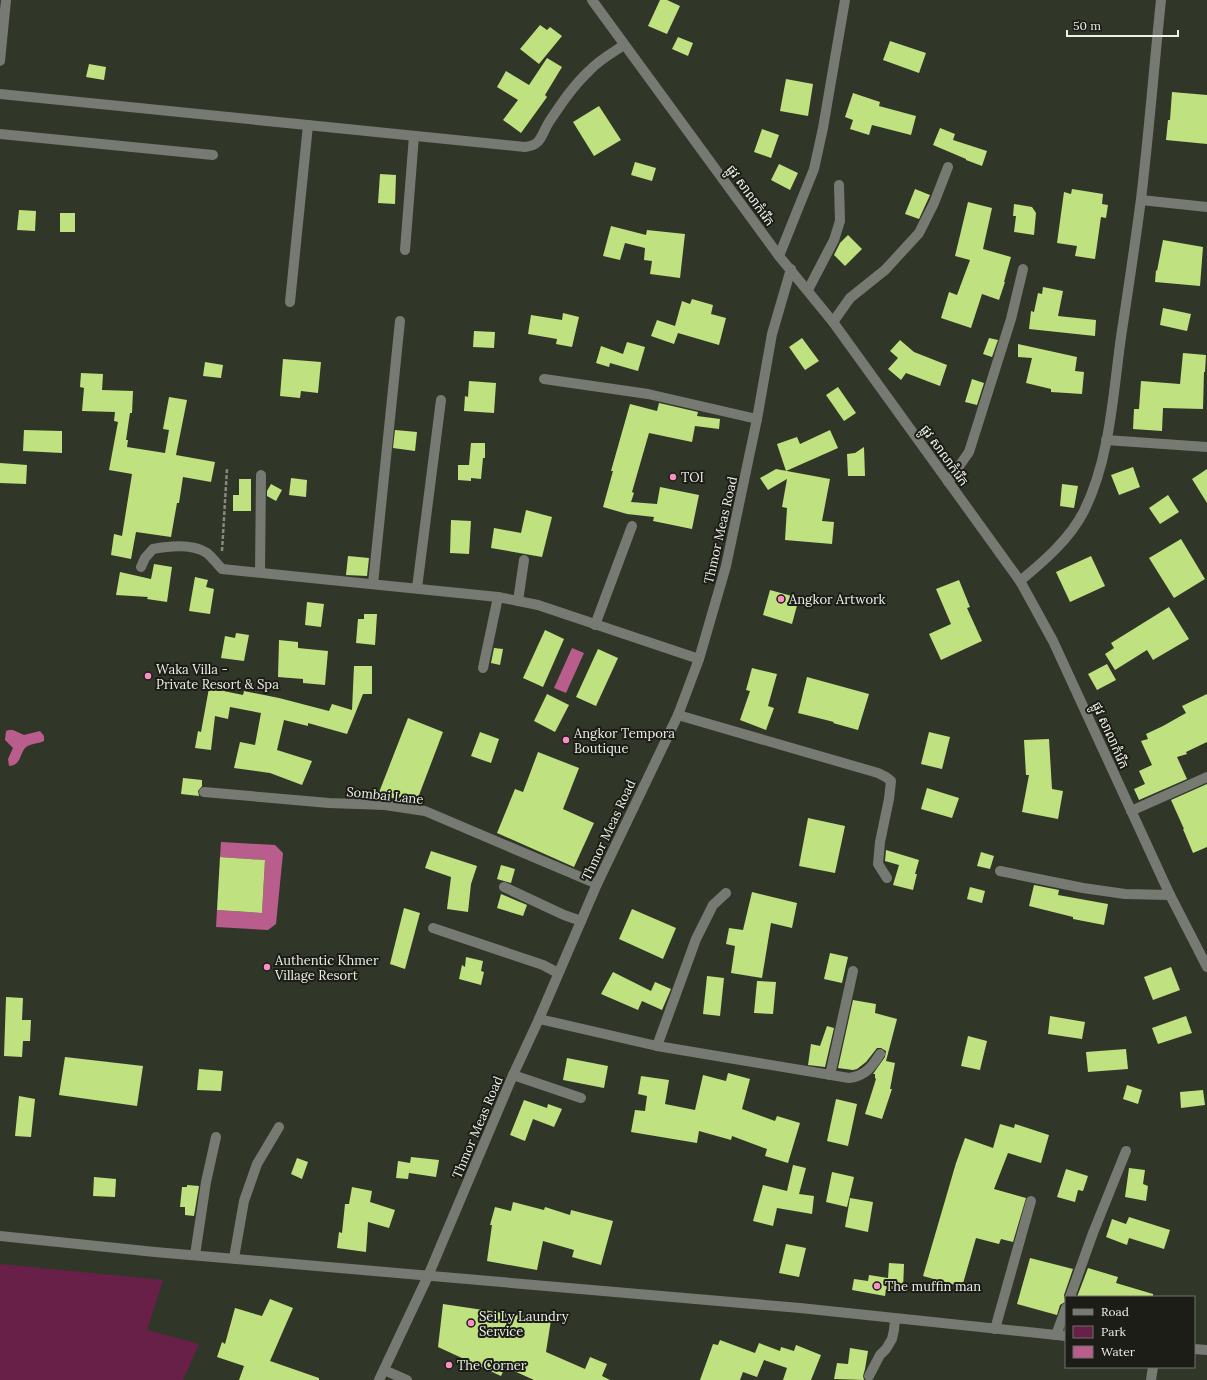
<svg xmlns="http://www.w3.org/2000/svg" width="1207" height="1380" viewBox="0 0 1207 1380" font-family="Lora,'Noto Sans Khmer',serif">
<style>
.green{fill:#682048}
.water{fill:#b85d8c}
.building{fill:#c0e180}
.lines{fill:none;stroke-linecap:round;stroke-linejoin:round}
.path{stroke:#858a7d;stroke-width:2.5;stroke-dasharray:4 2;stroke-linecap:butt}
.minor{stroke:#777a72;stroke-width:10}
.poi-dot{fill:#fb8fc5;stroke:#1b1d16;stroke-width:1.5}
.labels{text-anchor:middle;stroke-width:4;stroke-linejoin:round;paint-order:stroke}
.street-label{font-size:13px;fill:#ecf0e6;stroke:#1b1d16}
.poi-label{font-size:13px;fill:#ecf0e6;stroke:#1b1d16;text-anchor:start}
</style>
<rect width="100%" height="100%" fill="#313728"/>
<path class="green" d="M0,1264l163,16 -16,50 52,14 -16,36h-183z"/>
<g class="water">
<path d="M572,648l12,5 -18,40 -12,-5z"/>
<path d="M9,730h4l11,5 16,-4 4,5v5c-6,3 -14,2 -19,7 -6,8 -4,17 -16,18l-1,-7 5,-11 -8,-8 1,-9z"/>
<path d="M221,842l54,3 8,8 -7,71 -8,6 -52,-3 1,-17 45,3 3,-53 -45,-3z"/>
</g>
<g class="building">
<path d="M660,0h7l13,6 -13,28 -19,-8z"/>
<path d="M540,25l7,5 3,-3 12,9 -23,28 -19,-15z"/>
<path d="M678,37l15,6 -5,13 -16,-7z"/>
<path d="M890,41l36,12 -7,20 -36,-13z"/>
<path d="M547,58l15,9 -17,28 2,2 -26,36 -18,-13 15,-20 -21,-13 9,-16 23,14z"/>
<path d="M89,64l17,3 -2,13 -18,-3z"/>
<path d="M786,79l27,5 -5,32 -28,-5z"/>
<path d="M1172,92l35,3v49l-41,-4 2,-20h2z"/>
<path d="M853,93l27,9 -1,4 37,10 -5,19 -39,-10 -3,10 -19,-6 3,-9 -8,-3z"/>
<path d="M599,106l22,34 -27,16 -21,-34z"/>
<path d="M940,128l15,6 -2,6 34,11 -5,15 -16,-6v-1l-33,-14z"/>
<path d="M762,129l17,6 -8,23 -17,-6z"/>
<path d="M635,162l21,6 -4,13 -21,-6z"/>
<path d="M779,164l19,9 -8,17 -19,-10z"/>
<path d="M380,174l16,1 -1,29 -17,-1z"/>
<path d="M915,189l15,6 -11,24 -14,-5z"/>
<path d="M1072,189l31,5 -1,10 6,1 -2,13 -5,-1 -6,42 -20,-3 2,-10 -20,-3 7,-51 7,2z"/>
<path d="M968,202l24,6 -9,41 28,8 -7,25h1l-6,18 -17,-6 -11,34 -30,-10 8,-26 8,3 13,-35 -15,-4z"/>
<path d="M1014,204l18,3 4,6 -2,22 -20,-3 2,-16h-3z"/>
<path d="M19,210l17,1 -1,20 -18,-1z"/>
<rect x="60" y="213" width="15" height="19"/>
<path d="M611,226l35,9 1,-5 38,4 -5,44 -30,-4 2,-13 -8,-1 1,-12 -20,-5 -5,17 -17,-4z"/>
<path d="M848,235l14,14 -17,17 -11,-11 6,-12z"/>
<path d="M1163,240l40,7 -3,39 -45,-4 1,-12 1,1z"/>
<path d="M1043,287l20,4 -5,25 38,4 -1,16 -66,-7 2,-18 3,1 4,-19 4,1z"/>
<path d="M692,299l21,6 -2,9 15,4 -7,27 -41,-12 -4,11 -23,-8 6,-16 18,6 7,-25 8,3z"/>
<path d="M1163,308l28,6 -4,17 -27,-6z"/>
<path d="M563,313l16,4 -7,30 -16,-3 1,-5 -29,-5 3,-19 31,5z"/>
<path d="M474,331l21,1 -1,16 -21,-1z"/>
<path d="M802,338l17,23 -14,9 -16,-23z"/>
<path d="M989,338l9,2 -6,17 -9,-3z"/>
<path d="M900,340l14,12 33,13 -7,21 -34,-13 -5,7 -13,-11 10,-11 -8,-7z"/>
<path d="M627,342l18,5 -7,24 -28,-8 -1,4 -13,-4 5,-17 22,8z"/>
<path d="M1018,344l59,13 -2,14 9,1 -2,22 -31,-2v-3l-25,-6 6,-25 -14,-1z"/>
<path d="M1183,353l23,2 -1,17h-1l-1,37 -40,-1 -1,23 -29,-2 1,-20h5l2,-28 39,3z"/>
<path d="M283,359l38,3 -3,31 -17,-2 -1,7 -20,-2z"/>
<path d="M205,362l18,3 -2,13 -18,-2z"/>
<path d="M81,373l22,1 -1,16 31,1 -1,22h-2l-4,27h2l-1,7 38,6 4,-23 -6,-1 6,-32 18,3 -11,55 39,7 -4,20 -28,-5 -4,26h-2l-6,34 -35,-5 -5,27 -20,-4 3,-21 8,2 10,-62 -23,-4 9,-48 -4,-1 1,-9 -33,-1 2,-23 -4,-1z"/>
<path d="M972,379l12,4 -7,22 -12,-3z"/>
<path d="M469,381l27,2 -2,30 -30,-2 1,-15 3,1z"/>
<path d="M838,387l18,26 -12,8 -18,-26z"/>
<path d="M659,403l39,9 -1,4 23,3 -1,10 -24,-3 -3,16 -43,-9 -17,59 2,1 -3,9 26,2 3,-17 39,8 -7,34 -39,-8 1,-4 -27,-3 -24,-7 10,-36h-2l19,-67 27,7z"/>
<path d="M24,430l38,1v22l-39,-2z"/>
<path d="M395,430l22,2 -2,19 -22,-3z"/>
<path d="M830,430l8,18 -52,23 -9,-27 20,-7 3,7z"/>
<path d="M471,443h14v15h-2l-2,21 -10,-1v3l-13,-1v-15h11z"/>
<path d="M864,447l1,29h-17l-1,-22 8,-1z"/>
<path d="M0,463l27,2 -1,19 -26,-1z"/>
<path d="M1133,467l7,20 -21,8 -8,-20z"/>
<path d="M776,469l54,10 -8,42 12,1 -2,22 -47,-4 2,-32 -5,-1 5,-28 -19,11 -8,-12z"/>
<path d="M1207,469v34l-15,-24z"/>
<path d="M291,478l16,2 -1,17 -17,-2z"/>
<path d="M239,479h12v32h-18v-16h6z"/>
<path d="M271,484l11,6 -6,11 -9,-5v-5z"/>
<path d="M1062,484l16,2 -4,22 -14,-2z"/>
<path d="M1168,495l11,17 -19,12 -11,-16z"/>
<path d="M526,510l26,7 -10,40 -51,-9 3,-20 27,5z"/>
<path d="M451,520l20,1 -2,33 -19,-1z"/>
<path d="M1181,539l24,40 -31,19 -25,-40z"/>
<path d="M348,556l21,2 -2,18 -21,-1z"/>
<path d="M1091,556l14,30 -35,16 -14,-30z"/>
<path d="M154,564l18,3 -5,35 -20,-3 1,-2 -32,-2 4,-23 31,7z"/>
<path d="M195,577l13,3 -2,7 8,2 -4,25 -21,-3z"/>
<path d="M959,580l11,27 -3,1 15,33 -41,19 -12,-26 22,-10 -15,-35z"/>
<path d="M770,590l29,8 -7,26 -29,-9z"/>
<path d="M307,602l17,2 -3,23 -16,-2z"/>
<path d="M1169,607l20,32 -36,21 -6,-10 -32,20 -10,-16 9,-6 -3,-5z"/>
<path d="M364,614h13l-2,31 -19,-2 2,-24h6z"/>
<path d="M545,630l19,9 -21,48 -20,-9z"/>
<path d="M236,633l13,2 -5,26 -23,-3 4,-22 10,2z"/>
<path d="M279,640l19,2v6l30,3 -3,34 -22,-2v-4l-25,-2z"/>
<path d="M494,648l9,1 -3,16 -9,-2z"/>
<path d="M598,649l20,9 -22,48 -20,-9z"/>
<path d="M1107,664l9,16 -19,10 -9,-16z"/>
<path d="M354,666h18v28h-9l-16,40 -39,-11v3l-24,-6 -7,30 35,11 -10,24 -32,-12 -36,-5 6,-26 15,3 6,-32 -31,-6 -2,12 -13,-3 -4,34 -16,-2 3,-17 3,1 8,-44 34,7 1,-4 35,7 50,13 3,-7 20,6z"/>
<path d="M752,668l25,6 -9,32 6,2 -8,22 -26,-10 10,-29 -4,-1z"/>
<path d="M807,677l62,17 -11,36 -25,-7 1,-1 -36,-9z"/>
<path d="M547,694l22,11 -14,27 -21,-11z"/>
<path d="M1207,694v48l-21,10 1,2 -10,3 10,22 -48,21 -5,-11 11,-5 -6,-13 13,-6 -11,-24 7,-2 -2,-5 17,-8 23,-13 -4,-7z"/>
<path d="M408,718l35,14 -27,71 -38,-8z"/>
<path d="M480,732l19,7 -8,24 -20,-7z"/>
<path d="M929,732l21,5 -8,32 -21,-5z"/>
<path d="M1049,739l3,50 11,2 -5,28 -36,-7 7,-37h-3l-2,-35z"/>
<path d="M538,752l41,16 -16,41 31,14 -20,44 -77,-34 18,-44 8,3z"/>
<path d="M183,778l19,2v6l-4,5 1,5 -18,-2z"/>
<path d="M1207,784v63l-14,6 -10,-24h1l-13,-29z"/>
<path d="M927,788l32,10 -7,20 -31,-9z"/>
<path d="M808,818l37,8 -10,47 -36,-7z"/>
<path d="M886,850l33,10 -4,14h2l-4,16 -20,-5 6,-20 -14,-4z"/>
<path d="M431,851l46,15 -6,18 -3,28 -21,-3 4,-32 -26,-9z"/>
<path d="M981,852l13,4 -4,13 -13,-3z"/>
<path d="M220,857l45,3 -3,53 -45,-3z"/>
<path d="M501,865l14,4 -4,14 -14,-4z"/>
<path d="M1034,885l25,5 -1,5 50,9 -4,21 -31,-6v-2l-44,-11z"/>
<path d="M970,887l15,4 -3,12 -15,-4z"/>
<path d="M752,892l45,11 -5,25 -21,-5 -9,55 -31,-5 4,-27 -9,-2 3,-16 14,2z"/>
<path d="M501,894l26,11 -4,11 -26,-8z"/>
<path d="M404,908l16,5 -15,56 -15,-5z"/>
<path d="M632,909l44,19 -13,31 -44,-20z"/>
<path d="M830,953l18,4 -6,26 -18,-4z"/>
<path d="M466,957l17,4 -2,10 3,1 -3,13 -22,-6 3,-14 3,2z"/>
<path d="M1171,967l9,23 -27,10 -9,-23z"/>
<path d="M613,972l38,19 4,-9 16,7 -9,21 -20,-9 -4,9 -37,-16z"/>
<path d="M707,976l17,2 -4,38 -17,-2z"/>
<path d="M757,981l19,1 -3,32 -19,-1z"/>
<path d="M6,997l17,1 -1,22h9l-1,21h-7l-1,16 -18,-1z"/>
<path d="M853,1000l23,4 -1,9 22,6 -11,42 9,2 -5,26h2l-10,30 -17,-5 11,-35 -1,-1v-4h-2l12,-17 1,-6 -5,-3h-4l-11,14 -9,7 -4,1 -15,-2z"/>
<path d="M1050,1016l35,6 -3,17 -34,-5z"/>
<path d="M1186,1016l6,17 -34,11 -6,-16z"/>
<path d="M827,1026l7,2 -9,39 -17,-2 3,-21 9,2z"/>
<path d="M968,1036l19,5 -7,29 -19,-4z"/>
<path d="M1126,1049l2,20 -40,3 -2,-20z"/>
<path d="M65,1057l78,9 -6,40 -78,-11z"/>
<path d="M567,1058l41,8 -4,22 -41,-8z"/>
<path d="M199,1069l24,2 -2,20 -24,-1z"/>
<path d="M728,1073l22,6 -8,30 33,12 2,-5 23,7 -12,40 -23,-7 2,-7 -35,-13 -1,4 -32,-9 -2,12 -66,-11 4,-22 10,1 2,-15 -9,-2 3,-18 28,4 -4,24 30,6 8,-35 23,6z"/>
<path d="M1127,1085l15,5 -4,14 -15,-5z"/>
<path d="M1203,1090l2,15 -24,3 -1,-16z"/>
<path d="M19,1096l16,3 -4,38 -16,-1z"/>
<path d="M836,1099l21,5 -9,42 -21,-5z"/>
<path d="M524,1100l23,8 1,-4 14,5 -8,18 -21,-8 -8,22 -15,-6z"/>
<path d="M1000,1124l14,4 1,-4 34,11 -8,28 -33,-10 -14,36 32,9 -13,44 -12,-3 -2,5 -23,-6 -14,49 -39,-11 33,-113 9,-25 28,10z"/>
<path d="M411,1157l28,3 -3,17 -27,-4 1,-7 -2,13 -12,-1 2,-17 12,2z"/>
<path d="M297,1158l11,4 -6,17 -11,-5z"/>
<path d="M793,1165l13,3 -7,26 15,2 -2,18 -35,-6 -4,18 -20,-5 10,-36 24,6z"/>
<path d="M1129,1168l16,2 -2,14 5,2 -2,15 -21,-4z"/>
<path d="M1066,1169l22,7 -5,15 -5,-1 -3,12 -18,-5z"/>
<path d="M832,1172l22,5 -7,30 -21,-5z"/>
<path d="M94,1177l22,2 -1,18 -22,-1z"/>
<path d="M187,1185l12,1 -5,30 -9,-1v-8h-5l2,-20h5z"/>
<path d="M352,1187l20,4 -2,11 25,8 -6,18 -21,-6 -2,30 -29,-4 2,-16 3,1 3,-29h4z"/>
<path d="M850,1198l23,4 -5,30 -23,-5z"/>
<path d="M513,1202l31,8 1,-3 25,8 1,-5 42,11 -12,44 -29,-8 2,-7 -31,-9 -6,29 -50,-9 5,-36h-2l5,-18 16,4z"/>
<path d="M1129,1217l41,13 -6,19 -35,-11 -2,7 -21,-8 6,-18 14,5z"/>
<path d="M786,1244l20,4 -7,29 -20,-4z"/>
<path d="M1030,1258l43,11 -9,26 1,7 -5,3 -3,10 -40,-11z"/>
<path d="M889,1263l15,1 -1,27 -17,-1 -1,6 -33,-6 2,-11 14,2 1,-6 19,3z"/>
<path d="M1088,1268l30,9 -2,6 37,11v3h-76z"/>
<path d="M270,1299l23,9 -23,53 49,17v2h-80l5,-14 -27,-9 5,-15 3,2 10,-36 27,8z"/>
<path d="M443,1304l108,16 -5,32 39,17 5,-12 17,7 -5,12 8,4h-76l-29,-13 -4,9 -63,-29z"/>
<path d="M720,1340l35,13 4,-10 21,8 1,-4 13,4 2,-6 25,10 -10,25h-28l4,-12 -23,-8 -7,17 -14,-5 -3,8h-40l13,-36 5,1z"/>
<path d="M850,1348l18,3 -3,18 -2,7 1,4 -30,-1 3,-16 11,1z"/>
</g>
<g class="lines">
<path class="path" d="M222,551l5,-82"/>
<g class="minor">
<path d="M592,0l187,256 54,66 187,259 33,60 117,254 37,72"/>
<path d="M0,61l6,-61"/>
<path d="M0,94l525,53c17,-2 16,-12 24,-25 12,-18 24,-36 40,-51 10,-11 23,-18 35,-26"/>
<path d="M0,134l213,21"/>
<path d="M1141,200l66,7"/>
<path d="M405,250l9,-114"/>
<path d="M779,256l35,-87 9,-41 22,-128"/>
<path d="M808,290l26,-50 6,-19 -1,-36"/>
<path d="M290,302l18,-177"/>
<path d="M833,322l17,-24 35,-28 34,-37 15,-30 14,-36"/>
<path d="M544,379l104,15 109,25"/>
<path d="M1106,440l101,7"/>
<path d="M948,482l21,-30 42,-133 12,-50"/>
<path d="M141,567l4,-9 8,-9c16,-3 40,-5 54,4 5,4 10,11 15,16l276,28 40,8 161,54"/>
<path d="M260,572l1,-97"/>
<path d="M1020,581c23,-19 50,-42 64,-70 26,-52 29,-117 37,-174 7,-46 14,-92 20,-138 8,-66 13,-133 20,-199"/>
<path d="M373,584l27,-263"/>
<path d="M417,588l24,-188"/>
<path d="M518,601l6,-41"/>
<path d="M595,625l37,-99"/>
<path d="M483,668l15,-71"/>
<path d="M678,715l200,58 8,4 5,4 -2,18 -9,43 -2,22 9,14"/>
<path d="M204,792l125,11 56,2 40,6 172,73"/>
<path d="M1131,811l76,-34"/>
<path d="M1000,871l83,17 42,6 45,1"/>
<path d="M504,887l60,28 17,6"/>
<path d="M433,928l110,37 15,8"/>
<path d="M539,1019l118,27 192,32c16,-2 23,-11 31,-24"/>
<path d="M657,1046l39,-107 17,-34 13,-12"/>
<path d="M513,1075l68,23"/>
<path d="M830,1075l23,-104"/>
<path d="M0,1236l155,16 645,56 266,28"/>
<path d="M195,1255l11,-73 10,-45"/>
<path d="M234,1258l10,-57 13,-37 22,-37"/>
<path d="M1070,1297l23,-64 33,-82"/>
<path d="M995,1329l36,-128"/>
<path d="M1056,1335l10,-27"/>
<path d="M1194,1349l13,1"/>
<path d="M384,1370l23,10"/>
<path d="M869,1376l11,-21 6,-6 6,-10 2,-9 1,-11"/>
<path d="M379,1380l49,-104 85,-201 26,-56 58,-135 81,-169 21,-56 27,-93 31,-147 15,-85 19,-65"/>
<path d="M1151,1380l2,-13"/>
</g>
</g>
<g class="poi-dot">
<circle cx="673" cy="477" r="4"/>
<circle cx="781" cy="599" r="4"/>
<circle cx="148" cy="676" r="4"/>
<circle cx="566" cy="740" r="4"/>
<circle cx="267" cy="967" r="4"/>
<circle cx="877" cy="1286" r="4"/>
<circle cx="471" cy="1323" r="4"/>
<circle cx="449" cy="1365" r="4"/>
</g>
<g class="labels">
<g class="street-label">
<text transform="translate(751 195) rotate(54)" y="5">ផ្លូវ សាលាកំរើក</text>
<text transform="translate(945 455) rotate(54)" y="5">ផ្លូវ សាលាកំរើក</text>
<text transform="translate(720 530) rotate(-77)" y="5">Thmor Meas Road</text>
<text transform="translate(1111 735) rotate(66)" y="5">ផ្លូវ សាលាកំរើក</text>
<text transform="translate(385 795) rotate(6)" y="5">Sombai Lane</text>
<text transform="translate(608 830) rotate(-65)" y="5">Thmor Meas Road</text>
<text transform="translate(477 1127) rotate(-67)" y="5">Thmor Meas Road</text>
</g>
<g class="poi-label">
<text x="681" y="482">TOI</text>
<text x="789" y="604">Angkor Artwork</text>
<text x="156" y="674">Waka Villa -<tspan x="156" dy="15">Private Resort &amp; Spa</tspan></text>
<text x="574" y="738">Angkor Tempora<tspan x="574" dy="15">Boutique</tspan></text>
<text x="275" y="965">Authentic Khmer<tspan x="275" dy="15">Village Resort</tspan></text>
<text x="885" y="1291">The muffin man</text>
<text x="479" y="1321">Sei Ly Laundry<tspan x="479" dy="15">Service</tspan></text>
<text x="457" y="1370">The Corner</text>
</g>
</g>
<rect x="1065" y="1296" width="130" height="72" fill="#1b1d16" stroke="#6f7169"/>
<rect x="1073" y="1309" width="20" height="6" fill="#777a72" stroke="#6f7169"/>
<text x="1101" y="1316" font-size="12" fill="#ecf0e6">Road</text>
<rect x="1073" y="1326" width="20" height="12" fill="#682048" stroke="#6f7169"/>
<text x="1101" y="1336" font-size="12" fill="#ecf0e6">Park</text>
<rect x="1073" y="1346" width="20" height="12" fill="#b85d8c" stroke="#6f7169"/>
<text x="1101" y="1356" font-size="12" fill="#ecf0e6">Water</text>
<path d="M1067 30v6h111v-6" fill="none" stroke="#ecf0e6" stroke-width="2"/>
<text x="1073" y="30" font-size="12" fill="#ecf0e6" stroke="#1b1d16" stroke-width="3" paint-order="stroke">50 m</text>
</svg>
